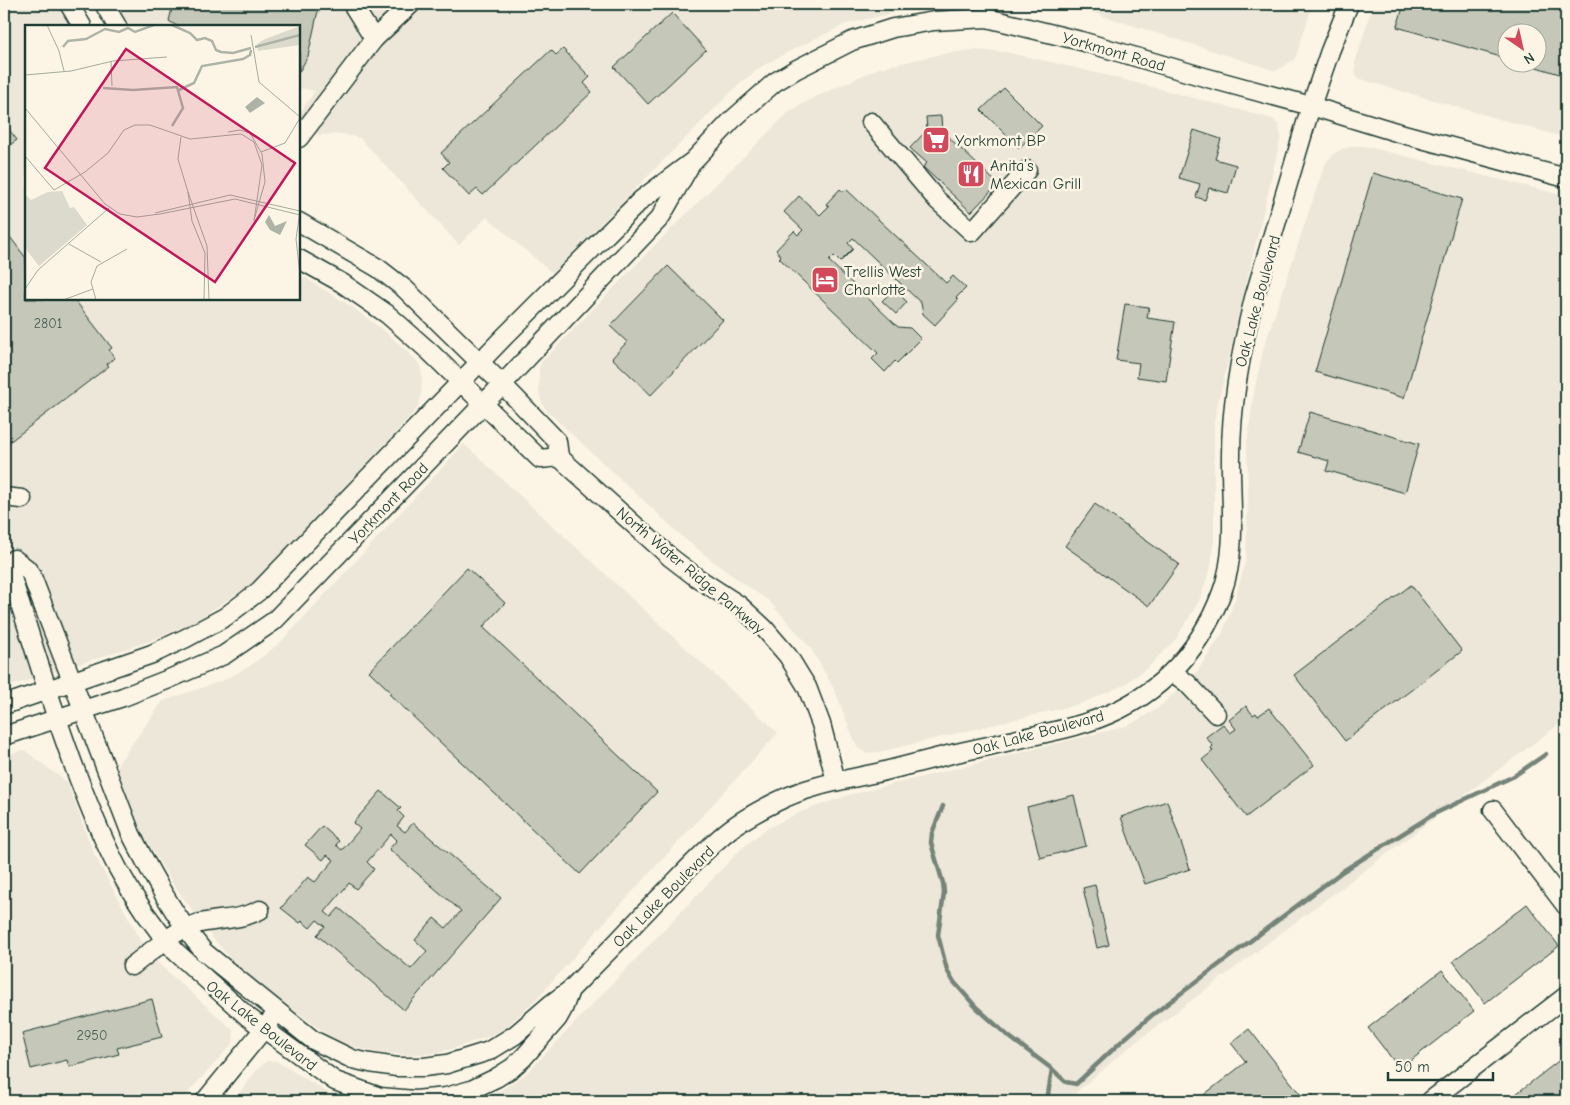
<svg xmlns="http://www.w3.org/2000/svg" width="1570" height="1105" viewBox="0 0 1570 1105" font-family="'Comic Neue',sans-serif">
<style>
.built{fill:#ece7d8;fill-rule:evenodd}
.lines{fill:none;stroke-linecap:round;stroke-linejoin:round}
.stream{stroke:#758479;stroke-width:4.5}
.building{fill:#c5c7b9;stroke:#1f3d34;fill-rule:evenodd}
.minor-casing{stroke:#1f3d34;stroke-width:21}
.minor{stroke:#fcf5e5;stroke-width:18}
.labels{text-anchor:middle;stroke-width:5;stroke-linejoin:round;paint-order:stroke}
.number-label{font-size:14px;fill:#486055}
.street-label{font-size:16px;fill:#1f3d34;stroke:#fcf5e5}
.poi-label{font-size:16px;fill:#1f3d34;stroke:#fcf5e5;text-anchor:start}
.inset-river{fill:none;stroke:#aeb3a7;stroke-width:2.5}
.inset-road{fill:none;stroke:#a4ab9e;stroke-width:1}
.view{fill:#c2185b;fill-opacity:0.15;stroke:#c2185b;stroke-width:2.5}
.inset-edge{fill:none;stroke:#1f3d34;stroke-width:2.5}
</style>
<rect width="100%" height="100%" fill="#fcf5e5"/>
<filter id="ink" filterUnits="userSpaceOnUse"><feTurbulence type="fractalNoise" baseFrequency=".02" numOctaves="2"/><feDisplacementMap in="SourceGraphic" scale="10" xChannelSelector="R" yChannelSelector="G"/><feConvolveMatrix kernelMatrix="1 2 1 2 8 2 1 2 1" color-interpolation-filters="sRGB"/></filter>
<g filter="url(#ink)">
<g class="built">
<path d="M4,4h53l14,22h-45v273h273v-25l53,33 35,26 29,27 5,8 1,10 -1,17 -3,12 -16,19 -151,158 -57,38 -44,19 -146,47z"/>
<path d="M117,4h827l-25,3 -73,17 -56,27 -29,16 -20,15 -189,191 -65,-56 -28,28 -99,-107 -18,-4 -23,1 -20,-4v-17l16,-23 -16,-3v-62h-170z"/>
<path d="M1066,4h247l-18,55 -19,12z"/>
<path d="M1373,4h193v134l-210,-60 -1,-16zM1508,32h30v30h-30z"/>
<path d="M972,50l33,2 54,12 66,16 138,36 11,4 5,6 2,11 -67,283v118l-3,29 -12,34 -23,38 -29,29 -25,18 -42,18 -201,48 -13,1 -8,-5 -5,-11 -18,-46 -24,-43 -42,-47 -42,-29 -41,-32 -139,-129 -5,-8 -3,-11v-23l2,-6 114,-118 133,-132 25,-15 66,-30 63,-14z"/>
<path d="M1353,146h11l202,50v523l-439,330 -61,52h-589l24,-11 25,-16 215,-225 25,-20 37,-18 46,-16 278,-69 30,-17 39,-36 26,-39 13,-35 11,-40 2,-62 -1,-53 7,-51 9,-43 58,-175 6,-14 7,-7 8,-5z"/>
<path d="M464,444l314,289 -175,191 -62,70 -17,17 -20,18 -22,10 -44,14 -30,2 -29,-2 -25,-6 -26,-12 -56,-41 -41,-35 -19,-22 -41,-56 -20,-33 -18,-36 -16,-47 46,-64 61,-21 26,-14 31,-24z"/>
<path d="M24,750l43,32 27,72 46,85 19,25 74,66 1,7 -1,6 -41,45 -9,13h-179v-345z"/>
<path d="M267,1061h9l56,34 15,6h-114l24,-31z"/>
</g>
<g class="lines">
<g class="stream">
<path d="M943,806l-11,27 -1,10 12,40 1,10 -6,42 9,35 7,12 22,25 31,28 45,34 14,13 10,2 47,-44 28,-24 192,-145 91,-57 80,-38 32,-22"/>
<path d="M1047,1101l5,-32"/>
</g>
</g>
<g class="building">
<path d="M173,4h137l9,2 -11,50 -9,16v-46h-122l-8,-5z"/>
<path d="M1404,4h162v72l-46,-14h18v-30h-30v27l-111,-32z"/>
<path d="M672,13l34,37 -58,54 -34,-37z"/>
<path d="M563,49l27,28 -6,6 8,9 -109,103 -6,-6 -8,7 -26,-28 6,-6 -8,-9 110,-103 5,5z"/>
<path d="M1004,88l38,38 -23,22 -38,-38z"/>
<path d="M941,116l1,15 56,53 -27,28 -48,-45 4,-4 -17,-15 17,-18 -1,-13z"/>
<path d="M4,123l13,17 -13,9z"/>
<path d="M1194,130l27,9 -6,20 21,6 -8,28 -19,-5 -4,12 -9,-3 4,-13 -21,-6z"/>
<path d="M1373,173l89,26 -58,199 -89,-26z"/>
<path d="M840,189l3,3 3,-3 100,94 7,-7 13,12 -10,10 2,2 -23,25 -12,-11 -2,-11 -68,-65 -5,5 5,6 -13,13 -6,-6 -5,5 69,66 12,1 11,11 -24,24 -2,-2 -10,11 -13,-13 6,-6 -99,-95 2,-2 -5,-6 18,-19 4,4 5,-5 -19,-18 15,-16 21,19 9,-9 -3,-2z"/>
<path d="M4,229l22,29v41h48l38,49 -3,2 6,8 -8,6 2,2 -105,80z"/>
<path d="M668,266l55,54 -72,75 -39,-37 15,-16 -17,-16z"/>
<path d="M894,289l13,13 -11,12 -14,-13z"/>
<path d="M1125,304l24,3 -2,11 28,4 -9,59 -29,-4 2,-14 -23,-3z"/>
<path d="M1310,412l109,32 -14,49 -76,-22 -1,1 -2,-1 3,-10 -31,-9z"/>
<path d="M1095,504l84,60 -30,42 -84,-60z"/>
<path d="M467,568l38,35 -22,24 174,165 -77,82 -191,-180 2,-2 -22,-21z"/>
<path d="M1411,585l51,66 -117,90 -51,-66z"/>
<path d="M1246,706l7,9 3,-2 2,3 11,-8 45,57 -68,52 -44,-57 11,-9 -2,-3 2,-2 -7,-9 17,-13 7,9 6,-4 -7,-9z"/>
<path d="M381,791l20,17 -3,3 6,6 -7,9 8,6 8,-9 88,75 -97,112 -87,-75 8,-9 -8,-6 -7,8 -8,-7 -2,2 -19,-15 27,-31 7,5 19,-22 -7,-5 -4,5 -18,-15 17,-19 17,15 -3,4 6,5 18,-21 -7,-6zM391,834l6,6 -8,9 72,62 -15,17 -12,-10 -19,22 12,11 -16,18 -72,-61 -8,9 -6,-5 24,-29 7,6 18,-20 -7,-7z"/>
<path d="M1074,795l12,51 -46,12 -13,-51z"/>
<path d="M1167,801l23,68 -45,15 -24,-67z"/>
<path d="M1095,885l14,60 -12,3 -14,-60z"/>
<path d="M1527,904l32,42 -74,57 -32,-42z"/>
<path d="M1442,970l32,41 -74,58 -32,-41z"/>
<path d="M152,999l10,38 -45,11 2,6 -50,13 -2,-7 -36,9 -9,-36z"/>
<path d="M1249,1029l55,70 7,-6 7,8h-122l50,-39 -15,-19z"/>
<path d="M1566,1055v46h-59z"/>
</g>
<g class="lines">
<defs>
<g id="minor">
<path d="M69,4l13,22"/>
<path d="M104,4l13,22"/>
<path d="M374,39l37,-35"/>
<path d="M871,122l66,78 35,32 55,-62"/>
<path d="M299,138l75,-99 -22,-35"/>
<path d="M299,222l79,46 27,21 97,95 55,57 2,16 -19,2 -110,-107 -43,-38 -45,-31 -43,-24"/>
<path d="M559,457l111,100 26,20 43,28 25,23 24,28 19,31 14,37 15,57"/>
<path d="M4,497l18,2"/>
<path d="M1172,672l15,11 29,31"/>
<path d="M4,705l148,-51 34,-16 39,-21 34,-26 245,-254 137,-137 52,-39 39,-41 43,-38 20,-12 57,-29 41,-13 41,-7 53,-3 94,23 123,36 107,29 85,26 170,46"/>
<path d="M4,736l119,-39 46,-18 55,-24 50,-34 221,-229 165,-174 29,-51"/>
<path d="M1493,810l73,96"/>
<path d="M132,966c16,-12 42,-35 61,-41 22,-7 46,-4 67,-15"/>
<path d="M570,990l-7,19 -5,9 -35,40 -11,10 -16,10 -25,12 -25,7 -31,3 -35,-3 -45,-16 -87,-64 -72,-65c-49,-55 -72,-107 -98,-175 -25,-65 -45,-132 -66,-199l2,-19 12,9 5,6 100,260c21,41 43,82 73,118l109,88 39,19 18,4 27,4h27l23,-3 42,-13 26,-16 36,-31 19,-14c30,-30 59,-60 88,-91 23,-23 45,-48 71,-69 14,-11 31,-20 47,-28 33,-17 70,-22 105,-30 20,-5 39,-10 59,-15 23,-6 46,-10 70,-16 24,-6 50,-10 75,-18 66,-20 113,-66 137,-131 16,-43 8,-92 9,-137 0,-53 10,-105 23,-157l57,-192 19,-55 19,-47"/>
<path d="M205,1101l66,-81"/>
<path d="M1430,1101l136,-105"/>
</g>
</defs>
<use href="#minor" class="minor-casing"/>
<use href="#minor" class="minor"/>
</g>
</g>
<defs>
<symbol id="supermarket-square" viewBox="-11 -11 22 22"><rect x="-9" y="-9" width="18" height="18" rx="4" fill="#d1495b" stroke="#fcf5e5"/><path d="M-6-5.5h2.5l.6 2H6L4.5 2H-2.5L-4.4-4H-6ZM-1.5 3.2a1.3 1.3 0 1 0 .1 0ZM3 3.2a1.3 1.3 0 1 0 .1 0Z" fill="#fff"/></symbol>
<symbol id="restaurant-square" viewBox="-11 -11 22 22"><rect x="-9" y="-9" width="18" height="18" rx="4" fill="#d1495b" stroke="#fcf5e5"/><path d="M-5-6h1v4h1v-4h1v4h1v-4h1v5L-1.5 .5V6h-2V.5L-5-1ZM5-6V6H3V1.5H1.5Q1.5-4 5-6Z" fill="#fff"/></symbol>
<symbol id="hotel-square" viewBox="-11 -11 22 22"><rect x="-9" y="-9" width="18" height="18" rx="4" fill="#d1495b" stroke="#fcf5e5"/><path d="M-6-4.5h1.5V1H6V5H4.5V3h-9V5H-6ZM-4 0a1.8 1.8 0 1 1 3.6 0ZM.5 0V-2.5h3Q6-2.5 6 0Z" fill="#fff"/></symbol>
</defs>
<g fill-rule="evenodd">
<use href="#supermarket-square" x="920" y="124" width="32" height="32"/>
<use href="#restaurant-square" x="955" y="158" width="32" height="32"/>
<use href="#hotel-square" x="809" y="264" width="32" height="32"/>
</g>
<g class="labels">
<g class="number-label">
<text x="48" y="328">2801</text>
<text x="92" y="1040">2950</text>
</g>
<g class="street-label">
<text transform="translate(1114 51) rotate(16)" y="6">Yorkmont Road</text>
<text transform="translate(1257 301) rotate(-75)" y="6">Oak Lake Boulevard</text>
<text transform="translate(388 503) rotate(-46)" y="6">Yorkmont Road</text>
<text transform="translate(691 570) rotate(40)" y="6">North Water Ridge Parkway</text>
<text transform="translate(1038 732) rotate(-15)" y="6">Oak Lake Boulevard</text>
<text transform="translate(663 896) rotate(-45)" y="6">Oak Lake Boulevard</text>
<text transform="translate(262 1025) rotate(38)" y="6">Oak Lake Boulevard</text>
</g>
<g class="poi-label">
<text x="955" y="146">Yorkmont BP</text>
<text x="990" y="171">Anita’s<tspan x="990" dy="18">Mexican Grill</tspan></text>
<text x="844" y="277">Trellis West<tspan x="844" dy="18">Charlotte</tspan></text>
</g>
</g>
<g transform="translate(25 25)">
<rect width="275" height="275" fill="#fcf5e5"/>
<path d="M275,1v19l-42,6 -1,-7 8,-5zM37,166l8,17 4,-1 13,18 -48,41 -14,-18v-54l6,6 17,-8z" fill="#dcdacc"/>
<path d="M232,72l8,6 -15,10 -5,-6zM244,190l6,11 12,-5 -7,14 -10,-5 -5,-8z" fill="#aeb3a7"/>
<path class="inset-river" d="M147,0l18,8 7,7 8,-2 7,3 4,9 5,2 12,1 18,-5M38,22l5,-6 18,-2 19,-10 14,3 9,-4 7,4 19,-7M230,22l45,-12M78,63l30,2 44,-3 6,21 -11,18M154,65l15,-7 8,-17 41,-7 7,-4 1,-5"/>
<path class="inset-road" d="M22,0l12,26 5,20M226,10l8,47 41,35M86,36l1,25M0,50l46,-4 42,-10 54,-4M0,83l80,96 15,10 17,3 23,-3 75,-15 65,16M203,107l12,-2 10,3 12,21 3,28 -11,38M156,112l-3,22 10,33M236,127l24,-9 15,-25M0,131l29,34 31,-18 23,-19 16,-23 11,-5h15l40,14 51,-5 13,8 8,23 -8,56M275,186l-4,28 4,36M130,188l75,-18 70,16M44,219l32,18M0,264l13,-19 71,-62M38,275l30,-11M71,275l-5,-18 6,-16 30,-17M179,275l1,-47 -13,-32 -4,-29 19,54 2,54"/>
<path class="view" d="M101,24l169,114 -80,119 -170,-114z"/>
<rect width="275" height="275" class="inset-edge"/>
</g>
<rect width="1570" height="1105" fill="none" stroke="#fcf5e5" stroke-width="20"/>
<rect x="10" y="10" width="1550" height="1085" fill="none" stroke="#1f3d34" stroke-width="2" filter="url(#ink)"/>
<g transform="translate(1522 48) rotate(146)"><circle r="24" fill="#fcf5e5" stroke="#a4ab9e"/>
<path d="M0-4L9 19L0 12L-9 19Z" fill="#d1495b"/>
<text y="-8" font-size="14" font-weight="bold" text-anchor="middle" fill="#1f3d34">N</text>
</g>
<path d="M1388 1072v8h105v-8" fill="none" stroke="#1f3d34" stroke-width="2.5"/>
<text x="1395" y="1072" font-size="15" fill="#1f3d34" stroke="#fcf5e5" stroke-width="4" paint-order="stroke">50 m</text>
</svg>
